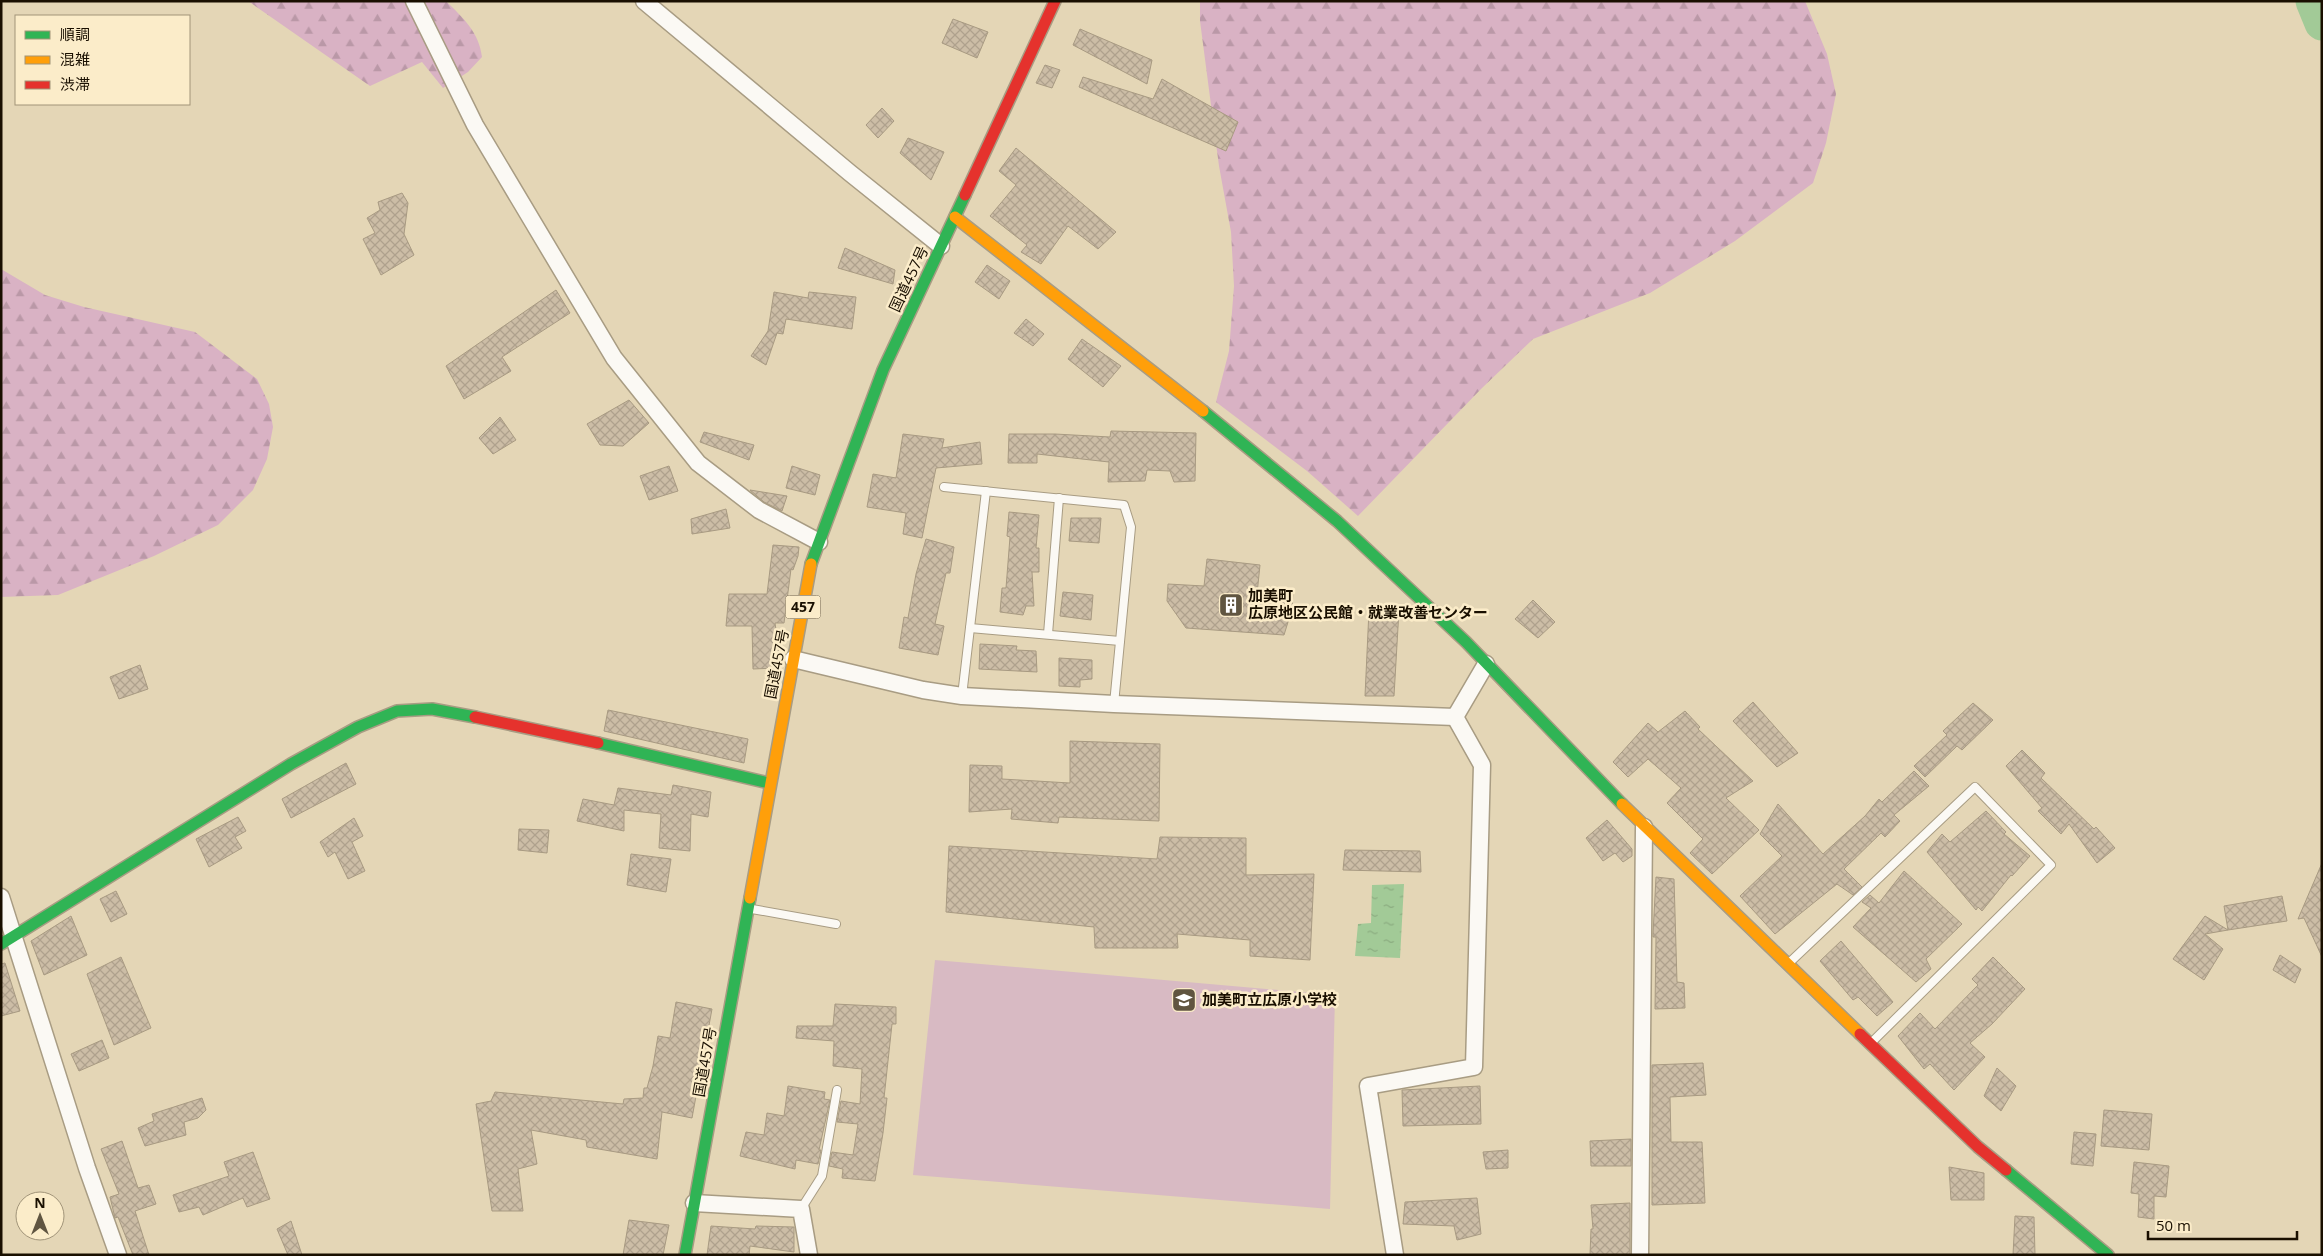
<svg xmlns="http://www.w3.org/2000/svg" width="2323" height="1256" viewBox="0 0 2323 1256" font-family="'Open Sans','Noto Sans JP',sans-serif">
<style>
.forest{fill:url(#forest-firs)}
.garden{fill:#d8bac3}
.water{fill:url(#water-ripples)}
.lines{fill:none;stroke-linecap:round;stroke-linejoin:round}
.river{stroke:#a2ca97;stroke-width:35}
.building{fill:url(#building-cross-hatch);stroke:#a89a82}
.lane-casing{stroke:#a89c83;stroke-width:10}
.street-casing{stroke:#a89c83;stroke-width:19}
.fast-casing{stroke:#a89c83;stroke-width:14}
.slow-casing{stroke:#a89c83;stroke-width:14}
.jam-casing{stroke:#a89c83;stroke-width:14}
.lane{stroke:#fbf9f4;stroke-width:8}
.street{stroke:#fbf9f4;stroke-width:16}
.fast{stroke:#30b455;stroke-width:11}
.slow{stroke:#ff9f0a;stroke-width:11}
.jam{stroke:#e5322d;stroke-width:11}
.labels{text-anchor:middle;stroke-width:5;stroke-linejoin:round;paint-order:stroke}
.shield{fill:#fbecc9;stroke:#5d513c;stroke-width:1}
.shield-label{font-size:14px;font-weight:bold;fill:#190f00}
.street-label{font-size:15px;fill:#190f00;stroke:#fbecc9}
.poi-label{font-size:15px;font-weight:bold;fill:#190f00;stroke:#fbecc9;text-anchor:start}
</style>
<defs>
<pattern id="forest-firs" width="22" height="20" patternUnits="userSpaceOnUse" patternTransform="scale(1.25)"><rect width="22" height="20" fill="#d9b2c4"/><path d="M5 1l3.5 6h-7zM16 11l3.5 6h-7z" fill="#ba98a7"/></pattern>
<pattern id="water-ripples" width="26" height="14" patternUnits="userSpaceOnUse" patternTransform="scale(1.25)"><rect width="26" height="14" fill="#a2ca97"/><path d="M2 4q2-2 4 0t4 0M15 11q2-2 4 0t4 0" fill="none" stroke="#8bac80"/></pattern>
<pattern id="building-cross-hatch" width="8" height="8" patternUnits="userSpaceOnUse" patternTransform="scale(1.25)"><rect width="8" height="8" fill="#ccbda6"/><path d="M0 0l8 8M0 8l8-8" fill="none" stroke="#afa18d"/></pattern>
</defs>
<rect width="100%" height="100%" fill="#e4d6b6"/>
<g class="forest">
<path d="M248,1h198c17,17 33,31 36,56l-14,15 -25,16 -21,-26 -52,24z"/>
<path d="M1200,1h605l22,53 9,40 -10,49 -13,40 -78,58 -85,52 -117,46 -52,50 -123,127 -51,-45 -91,-69 13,-51 5,-65 -3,-54 -12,-66 -19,-145z"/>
<path d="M1,269l44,26 39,12 111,25 62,47 12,25 4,23 -6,32 -14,31 -35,35 -64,31 -96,39 -57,2z"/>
</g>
<path class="garden" d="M935,960l400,35 -5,214 -417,-34z"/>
<path class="water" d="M1404,884l-4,74 -45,-2 3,-32 13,-1 1,-38z"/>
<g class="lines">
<path class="river" d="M2313,1l9,22"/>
</g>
<g class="building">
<path d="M953,19l35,13 -11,26 -35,-15z"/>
<path d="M1080,29l72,31 -5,24 -74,-39z"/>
<path d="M1045,65l15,5 -8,18 -16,-5z"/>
<path d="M1083,77l70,22 9,-20 76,43 -12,29 -147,-64z"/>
<path d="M882,108l12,13 -16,17 -12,-13z"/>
<path d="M908,138l36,14 -13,28 -31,-27z"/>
<path d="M1016,148l100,84 -18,17 -30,-23 -27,38 -20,-12 6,-7 -37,-29 26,-31 -17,-14z"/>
<path d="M402,193l6,10 -4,31 10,21 -33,20 -18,-36 12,-6 -8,-15 13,-8 -2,-8z"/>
<path d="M845,248l50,22 -2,14 -55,-16z"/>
<path d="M987,265l23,16 -11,18 -24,-17z"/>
<path d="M556,290l14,23 -68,44 9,14 -47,28 -18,-33z"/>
<path d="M774,292l34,6 1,-6 47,5 -4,32 -66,-10 -3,15 -6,-1 -11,32 -15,-9 17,-25z"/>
<path d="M1026,319l18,15 -11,12 -19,-13z"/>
<path d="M1082,339l39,27 -18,21 -35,-28z"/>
<path d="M629,400l20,23 -26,23 -23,-1 -13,-21z"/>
<path d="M500,417l16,23 -23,14 -14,-16z"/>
<path d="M1111,431l85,2 -1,48 -21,1 -4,-11 -23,-1 -2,11 -37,1 1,-20 -72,-8v9h-29l1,-29h46l55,3z"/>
<path d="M704,432l50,13 -5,15 -49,-18z"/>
<path d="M903,434l41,5 -2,9 38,-6 2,22 -46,4 -14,70 -19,-4 3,-21 -39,-6 6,-33 23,4z"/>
<path d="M669,466l9,25 -29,9 -9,-24z"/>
<path d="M792,466l28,9 -5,20 -29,-7z"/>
<path d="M750,490l37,6 -5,15 -18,-9z"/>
<path d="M726,509l4,19 -38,6 -1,-15z"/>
<path d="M1009,512l30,3 -3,33h3v24h-7l2,34h-8l-3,9 -23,-3 2,-24h4l4,-51 -3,-1z"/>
<path d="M1071,518h30l-2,25 -30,-2z"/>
<path d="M926,539l28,8 -4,26h-4l-11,51 9,2 -6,29 -39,-7 5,-31 4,1 8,-44z"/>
<path d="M773,545l26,2 -1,9 -5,14 -2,-1 -7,54h-9l4,27 -4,1 1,17 -23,1 -1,-43h-26l3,-32h38z"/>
<path d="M1207,559l53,6 -3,29h36l-1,15 -8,26 -98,-7 -19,-27 1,-17 36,2z"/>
<path d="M1063,592l30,3 -2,25 -31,-4z"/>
<path d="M1533,600l22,22 -17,16 -23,-19z"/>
<path d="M1369,610h30l-5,86h-29z"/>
<path d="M980,644l37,2 -1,4 20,1 1,21 -58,-3z"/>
<path d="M1059,658l33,2v19l-12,1v7l-21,-1z"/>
<path d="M140,665l8,24 -29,10 -9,-22z"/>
<path d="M1753,702l45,51 -21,14 -44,-46z"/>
<path d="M1973,703l20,17 -31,30 -5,-4 -32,31 -11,-11 33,-31 -4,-4z"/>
<path d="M608,710l140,29 -4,24 -140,-32z"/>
<path d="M1685,711l15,16 -2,2 55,52 -27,17 33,32 -47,44 -22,-21 13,-14 -36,-36 14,-15 -33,-29 -20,18 -15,-15 35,-39 10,9z"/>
<path d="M1070,741l90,3 -1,77 -100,-4 -1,6 -47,-4 1,-10 -43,3 1,-47 32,1v13l68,4z"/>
<path d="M2022,750l23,23 -4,5 53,51 2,-2 19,21 -18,15 -28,-39 -8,10 -23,-23 4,-3 -36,-42z"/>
<path d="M346,763l10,21 -65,34 -9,-19z"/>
<path d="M1914,771l15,15 -35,29 6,6 -15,16 -4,-4 -37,36 18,18 -9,8 -16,-11 -62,50 -35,-38 42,-40 -22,-22 18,-30 45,50 42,-38 14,-17 3,3z"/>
<path d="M673,785l38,7 -3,25 -17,-3 -1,37 -31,-3 2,-34 -37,-4v21l-47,-10 6,-22 31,6 4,-17 53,7z"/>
<path d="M1986,811l20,21 -2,2 26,22 -18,20 -1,-1 -29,36 -4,-4 -2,3 -49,-58 15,-18 8,8z"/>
<path d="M238,817l8,14 -11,6 7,11 -33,19 -13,-28z"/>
<path d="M354,818l9,18 -11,6 13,29 -17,8 -13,-27 -7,5 -8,-15z"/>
<path d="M1607,820l25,29v7l-9,6 -8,-9 -12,8 -17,-23z"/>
<path d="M519,829l30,1 -2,23 -29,-3z"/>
<path d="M1160,837l86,1v37l68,-1 -4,86 -60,-4v-16l-73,-6 1,14h-83l-1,-21 -148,-15 3,-66 208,13z"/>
<path d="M1345,850l75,1 1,21 -78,-2z"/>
<path d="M631,854l40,5 -5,33 -39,-7z"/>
<path d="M2322,863v94l-18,-39 -6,1z"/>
<path d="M1904,871l58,53 -36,35 5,10 -15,13 -63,-55 18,-19 -9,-6 8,-7 9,8z"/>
<path d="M1656,877l18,2 3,103 7,1 1,25 -30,1 1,-72h-3v-3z"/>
<path d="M116,891l11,23 -16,8 -11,-23z"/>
<path d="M2282,896l5,25 -59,9 -4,-24z"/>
<path d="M71,916l16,39 -43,20 -13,-34z"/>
<path d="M2205,916l23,14 -23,4 18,15 -19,31 -31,-21z"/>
<path d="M1841,941l52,61 -16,14 -19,-19 -5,3 -33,-39z"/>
<path d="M2280,955l21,14 -6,14 -22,-13z"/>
<path d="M121,957l30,71 -37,17 -27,-71z"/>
<path d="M1993,957l32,32 -33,35 -22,19 15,14 -31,33 -24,-26 -6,5 -26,-33 22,-23 15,16 43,-44 -6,-6z"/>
<path d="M5,963l15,48 -19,5v-52z"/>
<path d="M676,1002l36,7 -20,109 -30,-6 -5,47 -70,-12 -1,-7 -55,-10 6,34 -19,5 5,42h-31l-16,-107 15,-3 4,-9 128,12 1,-5 19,-1 1,-10h3l6,-22 5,-30 12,2z"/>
<path d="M835,1004l61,3v17h-4l-8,74h3l-4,35 -8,48 -33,-3 1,-9 -14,-3 3,-14 21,3 5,-31 -21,-2 4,-21 19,3 2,-35 -29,-3 1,-25 -38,-3 1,-12h36z"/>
<path d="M102,1040l7,18 -30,13 -8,-17z"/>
<path d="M1703,1063l3,32 -36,2 1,45h31l3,61 -53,2v-140z"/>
<path d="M1997,1068l19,18 -15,25 -17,-15z"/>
<path d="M788,1086l37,6 -1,7 6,1 -11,50h2l-3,14 -22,-4 -1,9 -55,-13 6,-24 18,3 3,-22 17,3z"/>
<path d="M1480,1086l1,38 -78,2 -1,-36z"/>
<path d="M202,1098l4,12 -8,8 -14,4 2,13 -41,11 -7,-18 16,-7 -2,-7z"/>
<path d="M2104,1110l48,4 -3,36 -48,-4z"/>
<path d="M2074,1132l22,2 -3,32 -22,-2z"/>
<path d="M1631,1139v27h-40l-1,-25z"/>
<path d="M122,1141l16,47 11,-3 7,19 -21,7 14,44h-16l-15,-38 -3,1 -5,-21 9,-3 -18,-45z"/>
<path d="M1508,1150v18l-22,1 -3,-17z"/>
<path d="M253,1152l17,47 -23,8 -4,-9 -40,17 -4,-8 -20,5 -6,-17 56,-19 -5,-14z"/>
<path d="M2134,1162l35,4 -3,31 -12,-1v23l-16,-2 1,-23 -8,-1z"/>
<path d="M1949,1167l35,6v27h-33z"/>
<path d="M1477,1198l4,36 -24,6 -3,-14 -51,-2 2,-22z"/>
<path d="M1630,1203v52h-40l1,-26h2l-2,-24z"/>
<path d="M2015,1216l19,1 1,38h-22z"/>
<path d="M629,1220l40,5 -6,30h-40z"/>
<path d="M291,1221l11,34h-14l-11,-26z"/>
<path d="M711,1226l44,3 1,-3 38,1v25l-44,-6 -1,9h-42z"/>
</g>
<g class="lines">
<defs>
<g id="lane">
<path d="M944,487l180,18 7,22 -17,177"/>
<path d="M970,628l150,13"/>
<path d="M1048,634l11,-136"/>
<path d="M962,696l24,-205"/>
<path d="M752,909l84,15"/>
<path d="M1789,963l186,-176 76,78 -180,178"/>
<path d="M801,1209l21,-33 15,-86"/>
</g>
<g id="street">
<path d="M414,1l61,124 139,233 84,105 61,47 60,32"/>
<path d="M644,1l206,172 91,73"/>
<path d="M793,659l130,31 39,6 152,8 341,13 31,-53"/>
<path d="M1,897l86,271 31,87"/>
<path d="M694,1203l107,6 8,46"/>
<path d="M1395,1255l-27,-169 106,-19 8,-302 -27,-48"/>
<path d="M1640,1255l4,-428"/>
</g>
<g id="fast">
<path d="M1203,411l134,110 129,121 156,162"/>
<path d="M811,564l72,-194 82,-175"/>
<path d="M598,743l171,40"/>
<path d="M1,944l290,-180 67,-37 39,-16 35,-2 43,8"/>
<path d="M2006,1170l102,85"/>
<path d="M685,1255l65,-357"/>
</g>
<g id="slow">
<path d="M955,217l248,194"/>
<path d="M1622,804l238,230"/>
<path d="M750,898l61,-334"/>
</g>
<g id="jam">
<path d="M965,195l90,-194"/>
<path d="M475,717l123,26"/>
<path d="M1860,1034l118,113 28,23"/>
</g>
</defs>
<use href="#lane" class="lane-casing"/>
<use href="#street" class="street-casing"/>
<use href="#fast" class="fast-casing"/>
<use href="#slow" class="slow-casing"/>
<use href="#jam" class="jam-casing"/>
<use href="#lane" class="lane"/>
<use href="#street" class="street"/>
<use href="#fast" class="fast"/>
<use href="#slow" class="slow"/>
<use href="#jam" class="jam"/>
</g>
<defs>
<symbol id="building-square" viewBox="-11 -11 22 22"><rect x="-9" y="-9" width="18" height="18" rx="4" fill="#605540" stroke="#fbecc9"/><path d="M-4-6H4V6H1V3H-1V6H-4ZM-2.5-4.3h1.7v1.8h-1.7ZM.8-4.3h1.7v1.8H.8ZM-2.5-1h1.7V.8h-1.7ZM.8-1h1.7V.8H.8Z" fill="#fff"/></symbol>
<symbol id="school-square" viewBox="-11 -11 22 22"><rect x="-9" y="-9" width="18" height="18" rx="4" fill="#605540" stroke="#fbecc9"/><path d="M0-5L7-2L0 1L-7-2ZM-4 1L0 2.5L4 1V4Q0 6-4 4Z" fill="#fff"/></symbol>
</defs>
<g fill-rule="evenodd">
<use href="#building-square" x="1217" y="591" width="28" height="28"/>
<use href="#school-square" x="1170" y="986" width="28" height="28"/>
</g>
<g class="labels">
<rect class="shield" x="785.5" y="595.5" width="35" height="23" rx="4"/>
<g class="shield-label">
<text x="803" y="612">457</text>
</g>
<g class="street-label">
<text transform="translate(909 279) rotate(-65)" y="5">国道457号</text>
<text transform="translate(777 664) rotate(-79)" y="5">国道457号</text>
<text transform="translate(705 1062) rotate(-80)" y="5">国道457号</text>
</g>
<g class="poi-label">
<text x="1248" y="601">加美町<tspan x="1248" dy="17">広原地区公民館・就業改善センター</tspan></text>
<text x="1202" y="1005">加美町立広原小学校</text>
</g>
</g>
<rect width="2323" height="1256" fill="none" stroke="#190f00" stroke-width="5"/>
<rect x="15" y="15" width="175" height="90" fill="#fbecc9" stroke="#a19479"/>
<rect x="25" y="31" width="25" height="8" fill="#30b455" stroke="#a19479"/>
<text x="60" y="40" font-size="15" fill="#190f00">順調</text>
<rect x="25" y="56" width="25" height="8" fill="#ff9f0a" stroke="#a19479"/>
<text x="60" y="65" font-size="15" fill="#190f00">混雑</text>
<rect x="25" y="81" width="25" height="8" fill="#e5322d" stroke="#a19479"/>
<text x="60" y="90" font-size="15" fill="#190f00">渋滞</text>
<g transform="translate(40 1216)"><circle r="24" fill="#fbecc9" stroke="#a19479"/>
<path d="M0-4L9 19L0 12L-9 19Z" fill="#605540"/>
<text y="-8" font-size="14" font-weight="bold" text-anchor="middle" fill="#190f00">N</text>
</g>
<path d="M2148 1231v8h149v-8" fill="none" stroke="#190f00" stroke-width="2.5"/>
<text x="2156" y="1231" font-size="15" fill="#190f00" stroke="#fbecc9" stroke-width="4" paint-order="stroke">50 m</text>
</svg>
